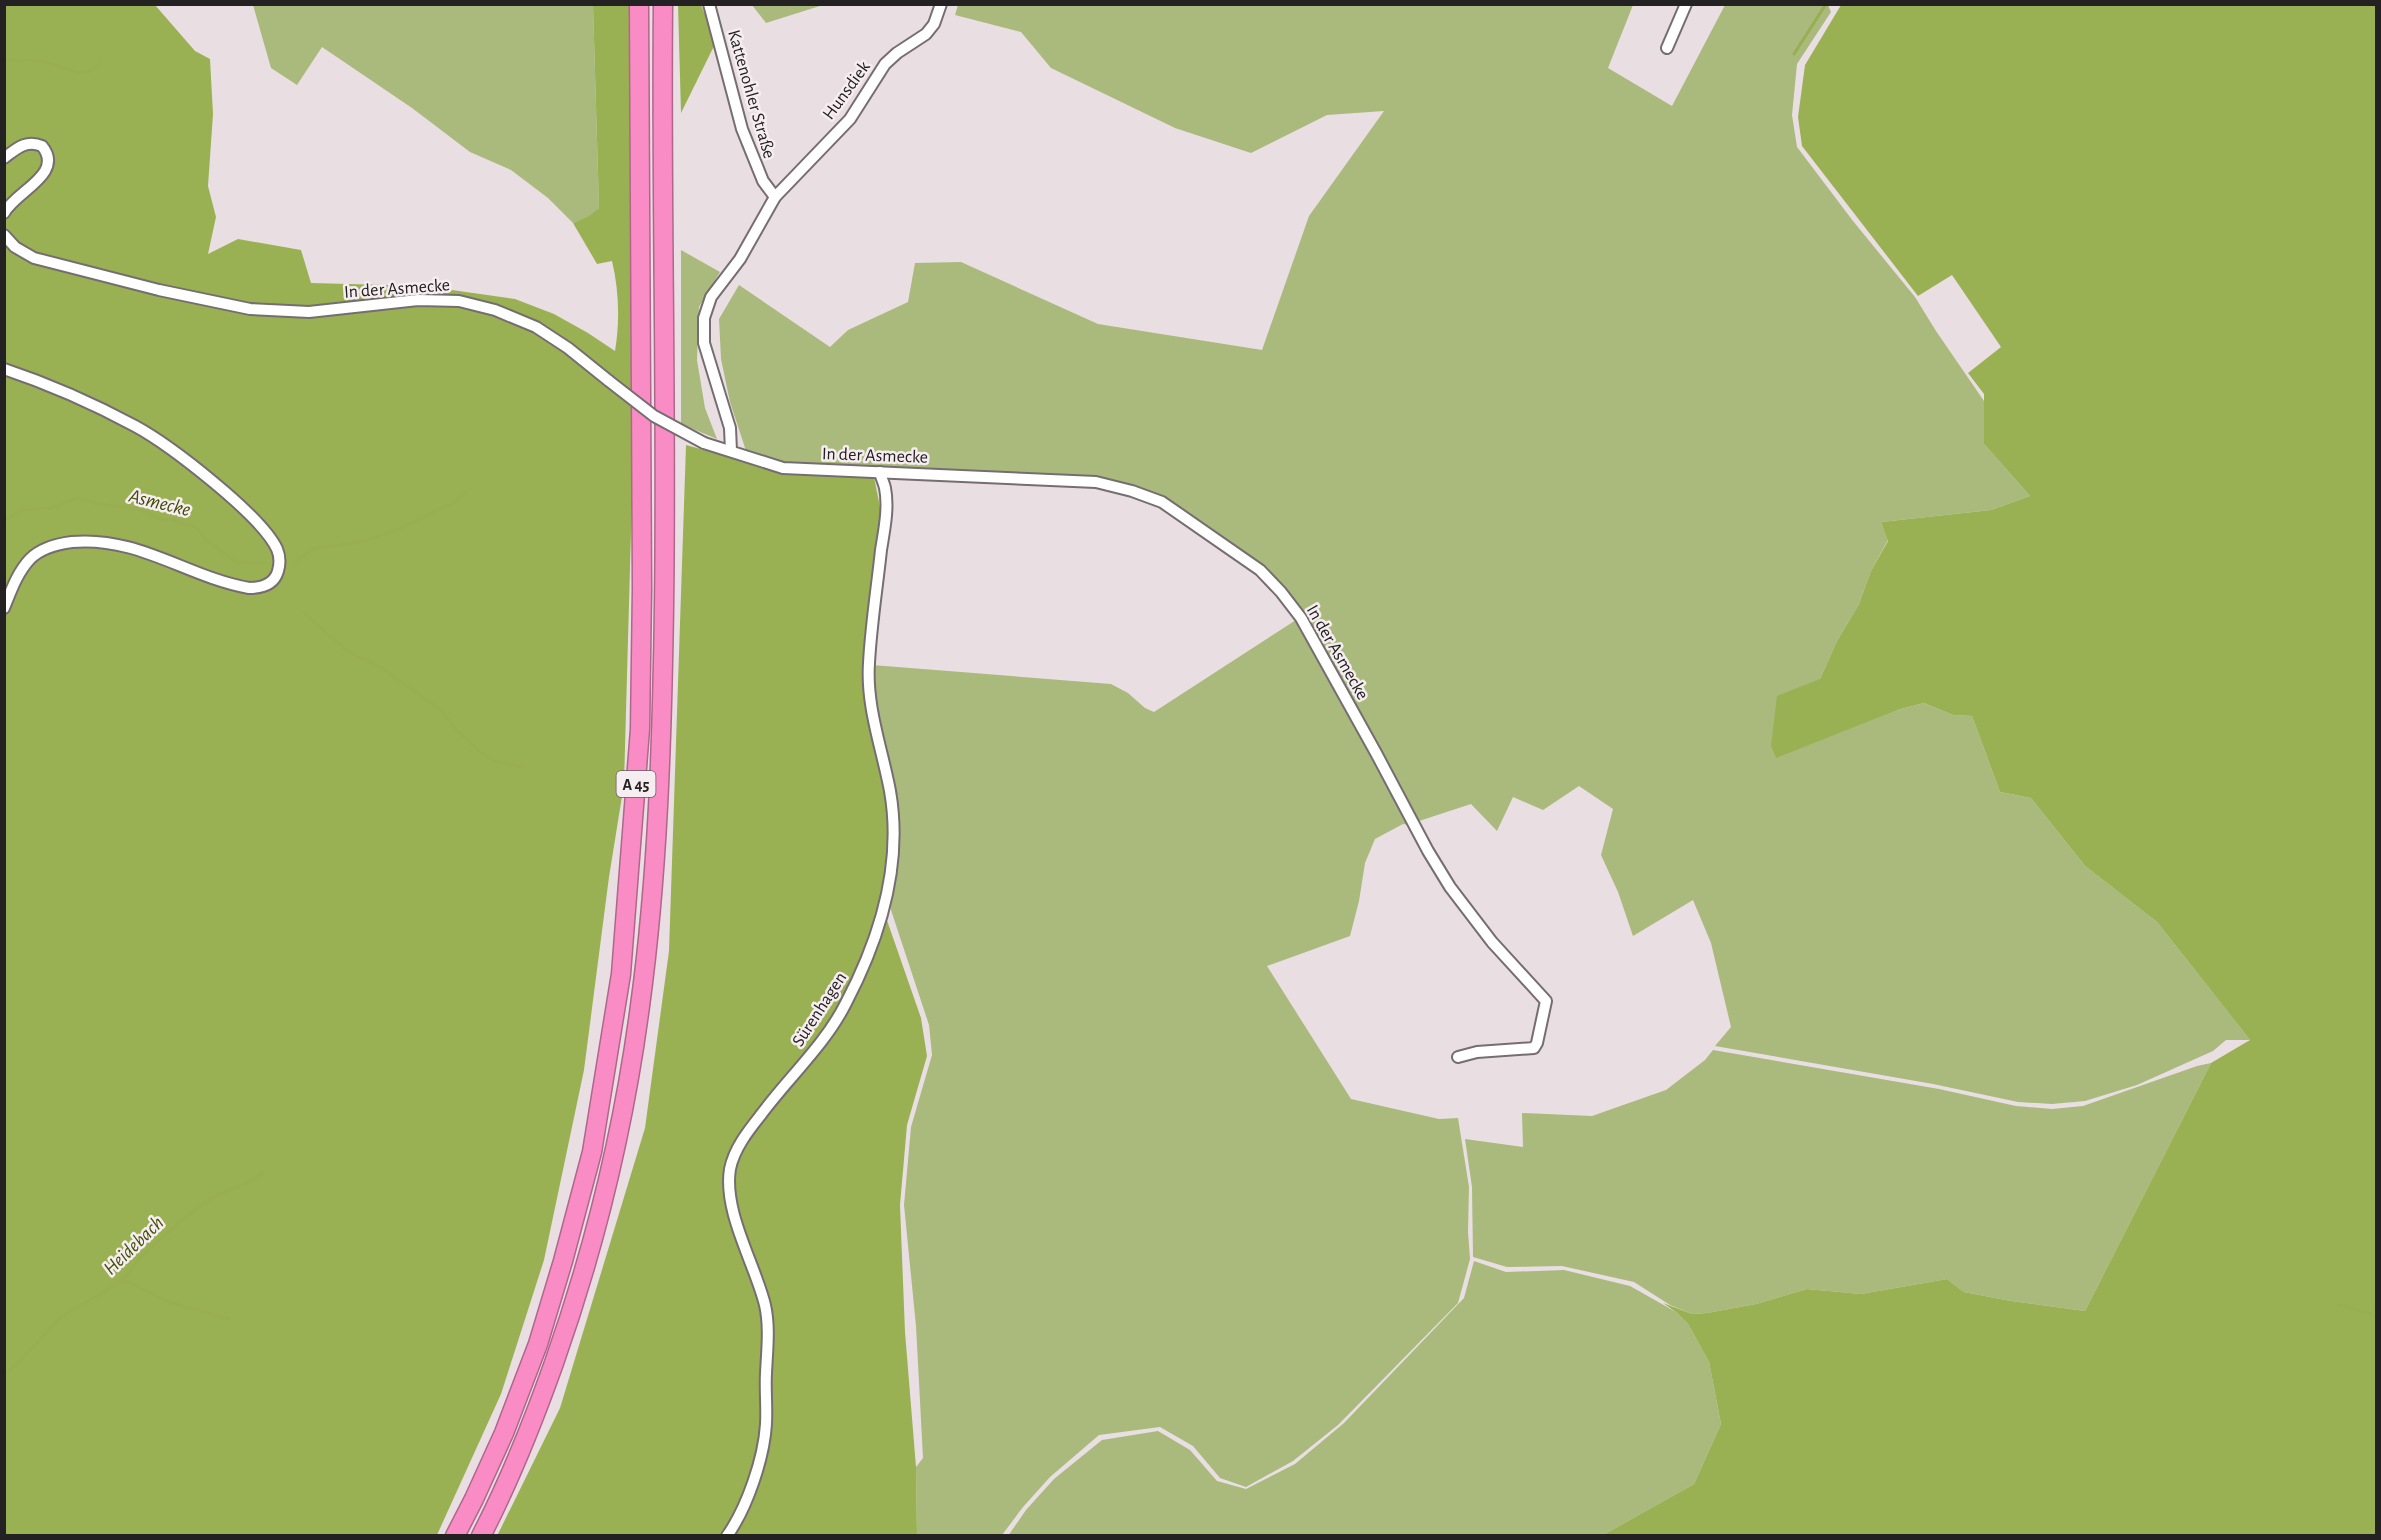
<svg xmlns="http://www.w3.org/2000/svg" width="2381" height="1540" viewBox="0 0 2381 1540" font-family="'Alegreya Sans',sans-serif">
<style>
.green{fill:#a9ba7c}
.forest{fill:#9ab153}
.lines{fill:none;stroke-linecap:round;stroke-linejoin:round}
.stream{stroke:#98ae51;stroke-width:3}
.minor-casing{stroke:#766d71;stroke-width:14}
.motorway-casing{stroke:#ae678b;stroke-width:21}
.minor{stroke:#fff;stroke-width:10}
.motorway{stroke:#f98cc4;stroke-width:18}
.minor-bridge-casing{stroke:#766d71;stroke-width:14;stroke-linecap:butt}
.minor-bridge{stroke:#fff;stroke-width:10}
.labels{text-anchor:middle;stroke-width:5;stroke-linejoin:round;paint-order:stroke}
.shield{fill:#f6edf1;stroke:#635e60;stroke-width:1.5}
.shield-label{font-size:16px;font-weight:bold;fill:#242122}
.street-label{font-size:18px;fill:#242122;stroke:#f6edf1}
.water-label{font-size:20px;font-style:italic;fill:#404e06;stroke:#f6edf1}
</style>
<rect width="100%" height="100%" fill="#e9dfe3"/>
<g class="green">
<path d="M253,5h340l6,203 -9,8 -17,7 -25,-25 -37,-28 -41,-18 -58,-44 -90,-61 -25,38 -26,-17z"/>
<path d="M752,5h71l-57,18z"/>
<path d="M958,5h675l-25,63 64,38 53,-101h103l3,7 -34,52 -5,51 5,32 56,74 62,76 21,34 48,70v43l46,52 -39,14 -110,12 7,18 -17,31 -12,33 -22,37 -17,38 77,31 27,-7 29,12 19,1 28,76 31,6 54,68 72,56 93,118h-24l-13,11 -76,34 -52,16 -33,3 -34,-2 -85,-18 -218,-38 16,-19 -20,-84 -18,-43 -60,36 -15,-44 -17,-37 12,-46 -34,-23 -36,24 -30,-13 -16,34 -26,-27 -55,18 -132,-232 -147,-103 -354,-23 -36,-10 -17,-52 -9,-43 -2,-40 20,-34 91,62 18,-17 60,-28 7,-39 46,-1 137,62 164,26 47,-134 75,-105 -57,4 -76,38 -76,-25 -124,-60 -30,-36 -66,-17z"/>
<path d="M681,250l39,22 -21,35 -2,53 8,48 12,31 -36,-15z"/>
<path d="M1296,620l114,205 -7,-1 -28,15 -10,24 -6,38 -9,35 -83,30 84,133 88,20 19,-1 11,69 -1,45 2,27 -12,44 -120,122 -45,36 -47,26 -26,-9 -27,-32 -33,-19 -61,8 -49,42 -27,30 -21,28h-85l-1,-68 7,-9 -7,-132 -12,-121 7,-78 21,-72 -3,-30 -40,-121 -17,-239 239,19 17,9 17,15 9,4z"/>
<path d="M1713,1050l226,39 77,17 36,3 31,-3 114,-40 14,-3 -126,248 -74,-10 -47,-9 -17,-13 -86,15 -54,-5 -51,15 -49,9 -15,1 -22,-9 -36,-23 -72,-16 -55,1 -34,-10 -1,-70 -7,-48 58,8 -1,-34 70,3 74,-26 39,-30z"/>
<path d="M1474,1261l32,11 58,-2 66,16 46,26 12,12 21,38 12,62 -27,60 -91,51 -595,1 18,-26 28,-31 48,-39 56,-9 32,19 27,31 29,8 49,-25 49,-41 120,-125z"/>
</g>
<g class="forest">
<path d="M5,5h150l40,46 15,8 3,55 -5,72 8,31 -8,37 30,-15 63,11 10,33 113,3 91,13 39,15 34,19 27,18c5,-29 4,-61 -3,-90l-15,3 -24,-41 16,-7 10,-8 -6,-203h39l-2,91 4,328 -10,360 -15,93 -25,193 -40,190 -43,134 -64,141 -432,1z"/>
<path d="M678,5h23l15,37 -35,71z"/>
<path d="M1841,5h535v1530h-773l91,-51 27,-60 -12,-62 -21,-38 -12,-12 -13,-9 29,11 15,-1 49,-9 51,-15 54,5 86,-15 17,13 47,9 74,10 126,-248 39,-23 -93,-118 -72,-56 -54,-68 -31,-6 -28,-76 -19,-1 -29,-12 -27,7 -121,48 -5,-12 6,-50 43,-17 17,-38 22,-37 12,-33 17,-30 -7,-19 110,-12 39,-14 -46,-52v-50l-16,-21 33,-26 -49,-72 -34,21 -116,-150 -4,-29 7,-52z"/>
<path d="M686,445l97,27 91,5 8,40 -16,148 26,160 -10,81 39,112 6,38 -20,69 -7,80 5,127 11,135 1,68 -420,1 63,-128 85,-280 24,-177z"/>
</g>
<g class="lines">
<g class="stream">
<path d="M1794,54l32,-50"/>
<path d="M4,60c16,1 34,-1 49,4 17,5 32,17 47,-1"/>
<path d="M4,521l17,-11 31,-2 25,-10 21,6 40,5 23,10 14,1 4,3 17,4 10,13 30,22 28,1"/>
<path d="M294,562l22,-14 45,-6 41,-14 55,-27 9,-9"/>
<path d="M304,613l43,38 35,17 59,42 10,14 29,28 12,8 30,7"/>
<path d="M118,1282h11l40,20 60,17"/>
<path d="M2338,1305l38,10"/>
<path d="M4,1374l13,-10 44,-47 53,-31 16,-14 8,-12 40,-37 33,-25 36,-15 16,-10"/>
</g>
<defs>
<g id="minor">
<path d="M709,4l33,125 21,52 12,16"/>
<path d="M1667,48l19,-44"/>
<path d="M4,158c12,-9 22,-19 38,-12 23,28 -26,45 -38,67"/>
<path d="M4,235l11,12 19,11 125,32 91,19 59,3 109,-12 41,1 36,9 41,17 32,21 41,33"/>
<path d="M4,369c45,15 90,35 131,57 35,19 126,89 142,123 3,7 3,15 1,22 -4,14 -17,17 -29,17 -62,-11 -110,-52 -177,-46 -16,2 -31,6 -42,17 -13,14 -19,32 -26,49"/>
<path d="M704,443l79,25 313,14 36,9 30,11 98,68 21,22 20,26 75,135 52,98 22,36 42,55 54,59 -9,42 -3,5 -57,4 -19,5"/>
<path d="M731,451l-1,-23 -26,-85v-25l7,-21 29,-38 35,-62 75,-78 35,-55 12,-11 29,-19 8,-10 7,-20"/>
<path d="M727,1536c20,-28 37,-78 39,-112 1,-17 -1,-34 0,-51 1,-22 4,-46 -1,-68 -10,-41 -42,-93 -35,-136 4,-20 18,-38 30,-53 28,-38 65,-71 86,-113 34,-65 57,-138 44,-212 -8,-43 -24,-84 -21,-128 2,-38 8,-75 12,-113 3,-19 8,-42 4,-62 -1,-5 -4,-10 -5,-16"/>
</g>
<g id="motorway">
<path d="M455,1536l19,-37 30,-66 34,-89 25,-83 29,-109 29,-178 19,-245 2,-140 -3,-585"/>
<path d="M481,1536c29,-56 52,-114 73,-173 41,-116 70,-236 86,-357 18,-132 22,-266 24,-399 3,-201 -3,-402 -1,-603"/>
</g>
</defs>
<use href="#minor" class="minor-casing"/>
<use href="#motorway" class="motorway-casing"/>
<use href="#minor" class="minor"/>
<use href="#motorway" class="motorway"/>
<defs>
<path id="minor-bridge" d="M609,381l45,35 50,27"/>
</defs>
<use href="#minor-bridge" class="minor-bridge-casing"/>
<use href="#minor-bridge" class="minor-bridge"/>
</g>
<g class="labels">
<rect class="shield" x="616.5" y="771" width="39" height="26" rx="4.5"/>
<g class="shield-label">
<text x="636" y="790">A 45</text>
</g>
<g class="street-label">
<text transform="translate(846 90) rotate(-54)" y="6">Hunsdiek</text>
<text transform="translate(752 94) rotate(74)" y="6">Kattenohler Straße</text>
<text transform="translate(397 288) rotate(-4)" y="6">In der Asmecke</text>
<text transform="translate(875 455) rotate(2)" y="6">In der Asmecke</text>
<text transform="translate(1338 652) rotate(60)" y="6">In der Asmecke</text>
<text transform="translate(819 1009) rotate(-57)" y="6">Sürenhagen</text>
</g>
<g class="water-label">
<text transform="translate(160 502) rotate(14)" y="7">Asmecke</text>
<text transform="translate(133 1245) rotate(-44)" y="7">Heidebach</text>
</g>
</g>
<rect width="2381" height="1540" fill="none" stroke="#242122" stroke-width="12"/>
</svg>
